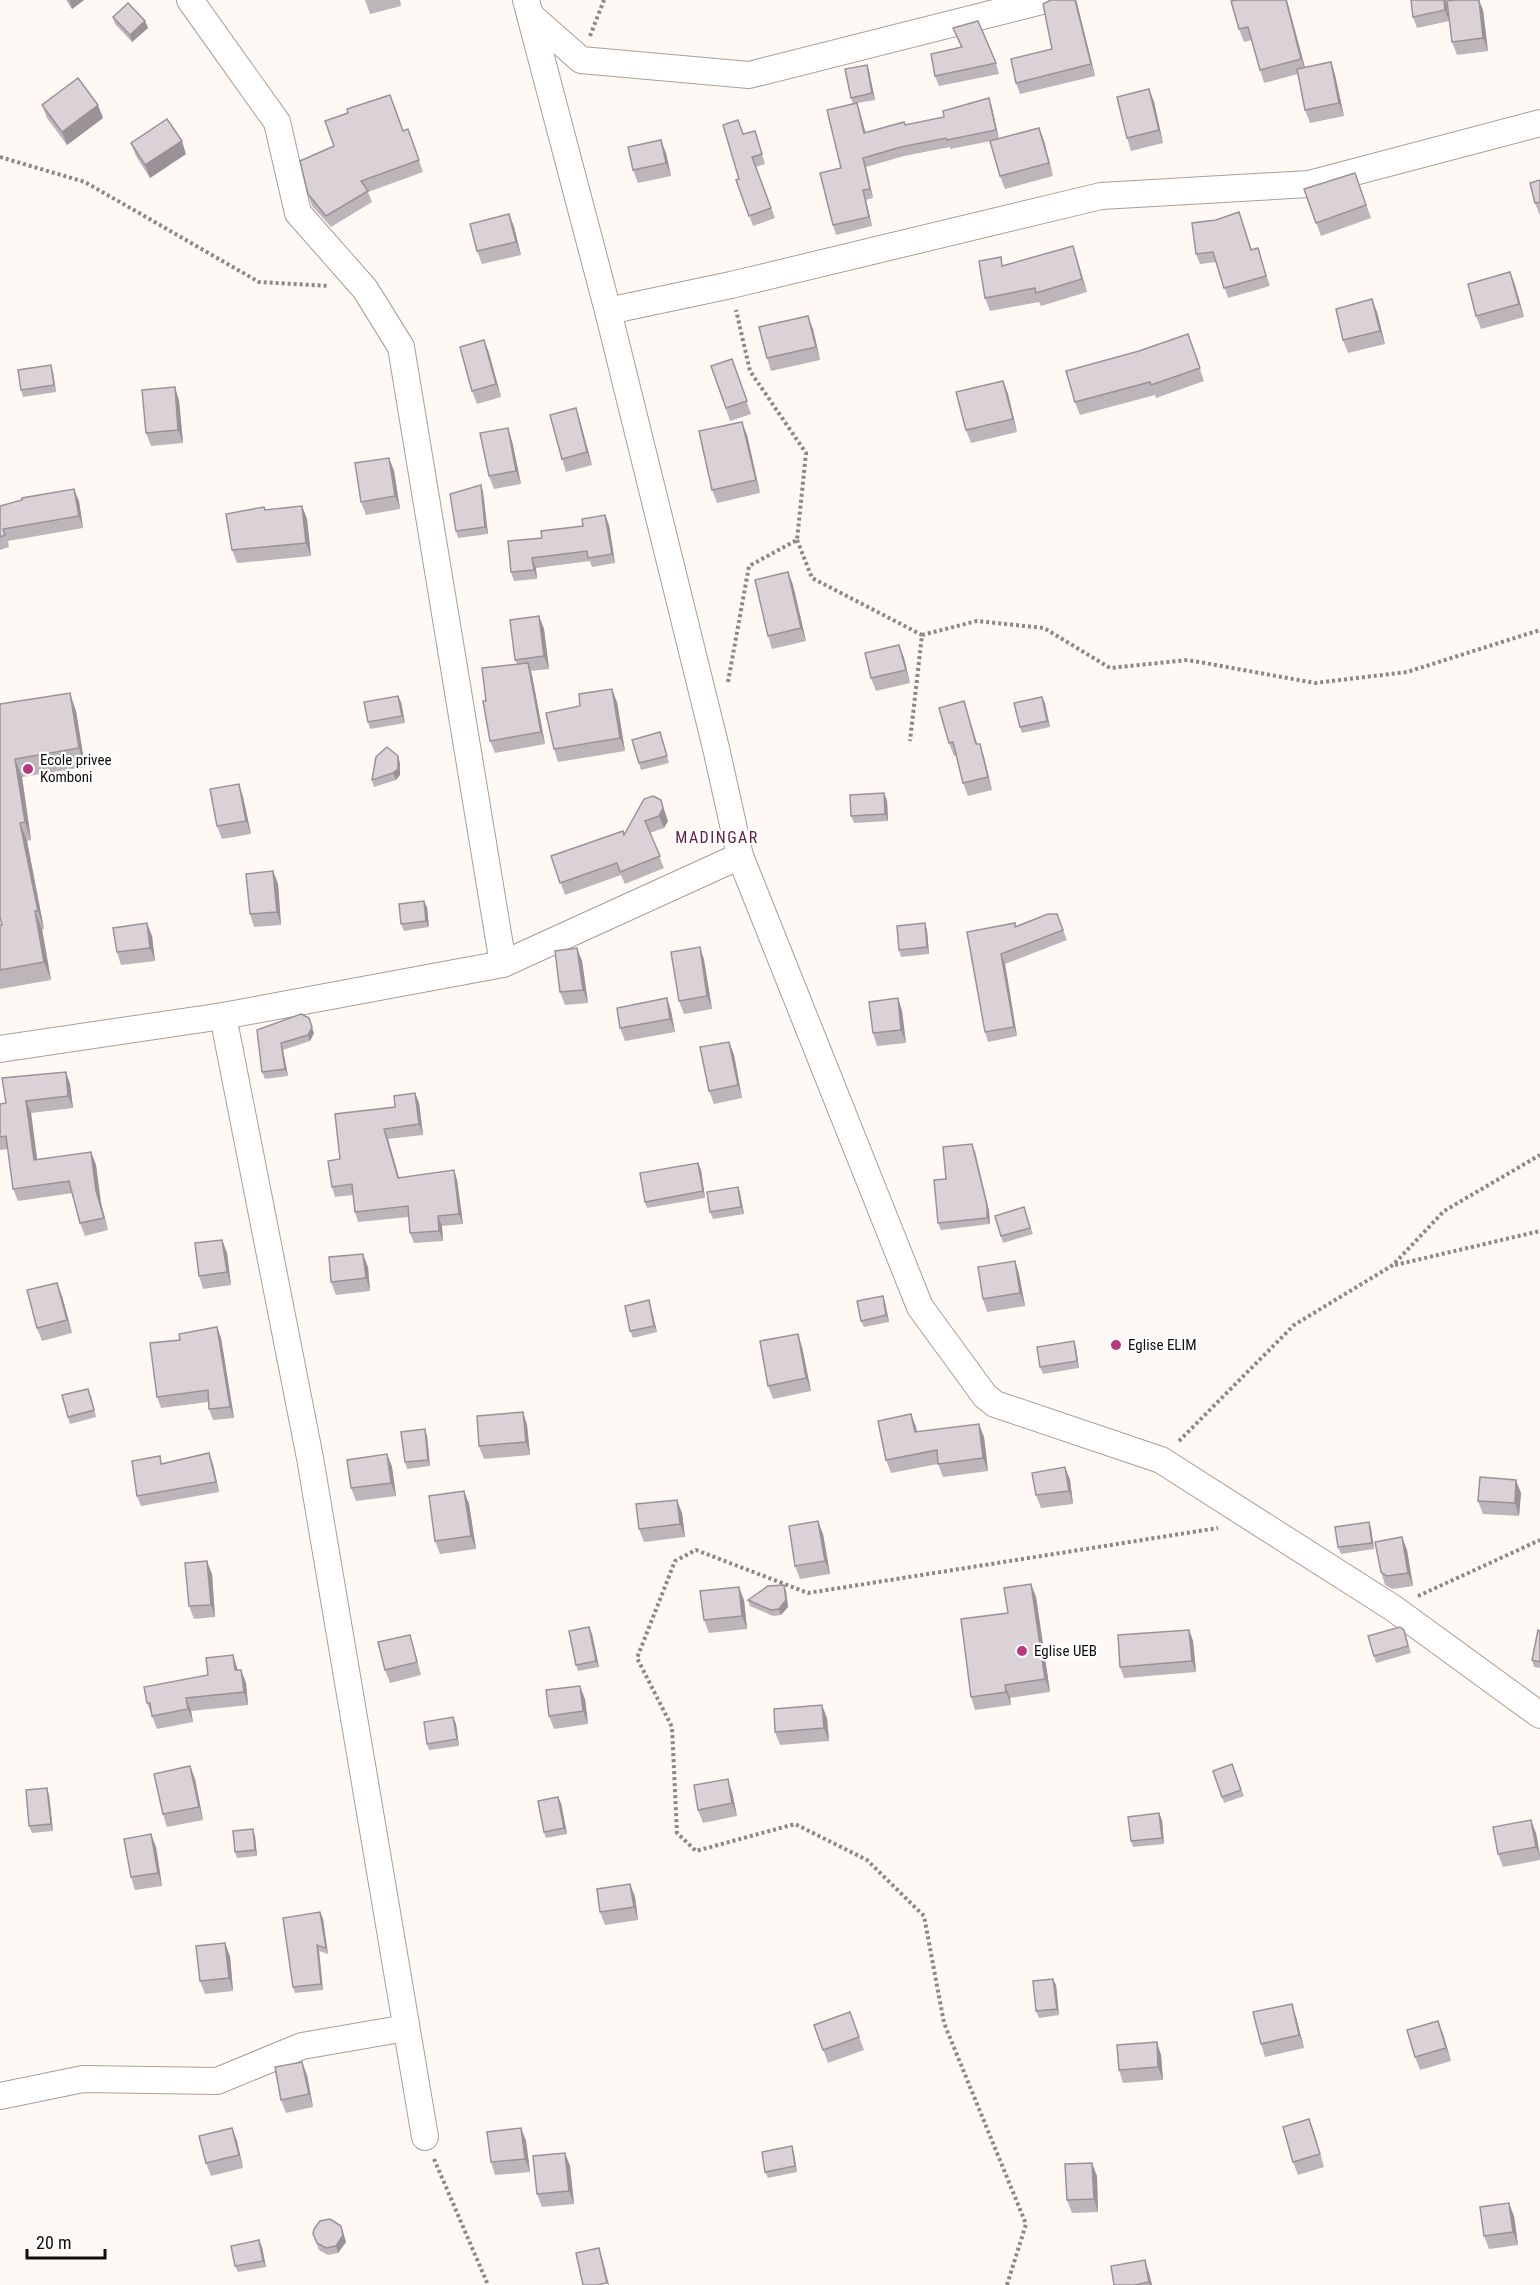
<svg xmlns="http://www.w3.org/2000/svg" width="1540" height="2285" viewBox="0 0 1540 2285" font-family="'Roboto Condensed',sans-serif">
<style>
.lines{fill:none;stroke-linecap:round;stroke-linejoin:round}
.street-casing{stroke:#a79f99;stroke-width:28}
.path{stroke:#8b8784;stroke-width:4;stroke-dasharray:3 3;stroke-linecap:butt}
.street{stroke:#fff;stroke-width:26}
.wall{fill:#bcb5ba}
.shaded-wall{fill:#999397}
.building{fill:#dbd2d8;stroke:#999397;stroke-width:1.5}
.poi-dot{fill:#bc387e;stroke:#fff;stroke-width:2}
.labels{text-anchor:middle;stroke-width:4.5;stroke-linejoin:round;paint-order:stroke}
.poi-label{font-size:15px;fill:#100d0b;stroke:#fff;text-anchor:start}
.neighbourhood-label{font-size:16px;letter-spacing:1.5px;fill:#612142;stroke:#fff}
</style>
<rect width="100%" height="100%" fill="#fef9f5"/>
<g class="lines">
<defs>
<g id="street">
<path d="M190,0l87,122 21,91 67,76 36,58 102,617"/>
<path d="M526,0l82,311 108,437 24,108 180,451 65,89 10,8 166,56 232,148 147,107"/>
<path d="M530,15l51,45 168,15 297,-75"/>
<path d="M608,311l123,-26 370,-89 208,-12 231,-61"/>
<path d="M223,1016l87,442 115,679"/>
<path d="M0,1049l223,-33 280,-52 237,-108"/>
<path d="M0,2096l83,-17 134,2 85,-35 104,-18"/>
</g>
</defs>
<use href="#street" class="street-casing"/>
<g class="path">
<path d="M590,36l14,-36"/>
<path d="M0,157l85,25 174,100 70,4"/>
<path d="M797,540l15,38 110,57 -12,106"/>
<path d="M922,635l55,-14 67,7 66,40 78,-8 127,23 92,-11 133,-42"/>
<path d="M728,682l21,-116 48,-26 9,-87 -56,-82 -14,-61"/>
<path d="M1395,1265l145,-34"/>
<path d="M1179,1441l115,-116 99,-60 51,-54 96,-56"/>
<path d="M1418,1596l122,-56"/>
<path d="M434,2159l54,126"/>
<path d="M1007,2285l19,-61 -82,-201 -20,-107 -57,-56 -72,-36 -99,27 -19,-18 -5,-106 -35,-69 38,-97 21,-11 112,43 410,-65"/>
</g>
<use href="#street" class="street"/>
</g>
<g class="wall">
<path d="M66,0h18l-12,9z"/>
<path d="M365,0h35l1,6 -31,8z"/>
<path d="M1076,0l19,76 -75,18 -4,-11 36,-34z"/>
<path d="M1287,0l18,67 26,-5 4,13 9,41 -34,7 -5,-13 -7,-36 -34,9 -4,-13 -8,-30 -8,2 -5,-13z"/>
<path d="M1446,0l3,21 -32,7 -4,-11z"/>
<path d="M1483,10l5,41 -31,4 -5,-13z"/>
<path d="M113,17l32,4 3,7 -16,14 -17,-18z"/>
<path d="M953,28l43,35 3,11 -60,12 -4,-10 26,-29z"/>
<path d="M867,65l2,6 6,29 -18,3 9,30 78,-16 45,-19 3,10 7,31 40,-11 5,13 9,35 -48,13 -5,-13 -9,-35 -41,8v-2l-46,9 -38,11 7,31 -7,2 6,26 -36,9 -3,-10 8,-57 12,-64 -2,-6z"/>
<path d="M1149,89l5,13 9,41 -32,8 -4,-13z"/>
<path d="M42,105l61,13 -36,27 -20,-27z"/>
<path d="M408,129l15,43 -55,20 4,10 -41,25 -19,-21 -4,-12 95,-63z"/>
<path d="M755,131l10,33 -9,3 19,51 -22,8 -17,-46 3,-1 4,-45z"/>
<path d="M131,143l55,11 -36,24 -14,-22z"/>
<path d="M666,153l5,23 -33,7 -5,-13z"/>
<path d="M1355,173l16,45 -50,18 -17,-47z"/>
<path d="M1540,180v36l-5,-13z"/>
<path d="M1239,212l13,38 6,-2 12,38 -42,12 -12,-36 -16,2 -4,-10 20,-34z"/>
<path d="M509,214l5,13 7,28 -39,9 -5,-13z"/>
<path d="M1077,259l10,33 -46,14 -2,-4 -49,9 -5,-13 19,-33z"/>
<path d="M1510,272l5,13 9,32 -43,12 -5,-13z"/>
<path d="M1377,312l8,32 -37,9 -5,-13z"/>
<path d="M813,329l7,31 -49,11 -4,-13z"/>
<path d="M1188,334l16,47 -48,17 -1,-3 -75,20 -5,-13 64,-51z"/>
<path d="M484,340l5,13 12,44 -24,7 -5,-13z"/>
<path d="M732,359l19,55 -21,7 -19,-55z"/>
<path d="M53,372l3,20 -33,5 -2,-7z"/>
<path d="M1003,381l5,13 9,38 -46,11 -5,-13z"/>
<path d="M179,400l4,43 -32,3 -5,-13z"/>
<path d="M576,408l4,13 12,44 -26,7 -4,-13z"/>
<path d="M747,435l13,58 -43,10 -5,-13z"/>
<path d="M512,441l9,43 -27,5 -5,-13z"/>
<path d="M389,458l5,13 6,38 -34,6 -5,-13z"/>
<path d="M481,485l2,7 5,42 -30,4 -2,-7z"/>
<path d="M79,501l4,27 -75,13 1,6 -9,3v-44z"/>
<path d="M302,506l5,13 4,37 -74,7 -5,-13 32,-43 2,3z"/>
<path d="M605,515l4,10 6,38 -23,4 -2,-6 -54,7 1,11 -23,2 -3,-9 31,-34 41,-12z"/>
<path d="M788,572l5,13 13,56 -34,8 -4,-13z"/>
<path d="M539,616l5,13 5,40 -18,2 14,73 -50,9 -5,-12 -4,-40 31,-37 -2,-4z"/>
<path d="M899,645l5,13 6,25 -34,8 -5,-13z"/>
<path d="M1042,697l8,30 -28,6 -2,-6z"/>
<path d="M964,701l13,43 7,13 8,33 -24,6 -5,-13 -7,-28 -2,1 -5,-13z"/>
<path d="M401,702l4,21 -35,6 -2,-7z"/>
<path d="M617,702l8,49 -67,11 -4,-13z"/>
<path d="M0,704l76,7 9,56 -63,10 9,63 -4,1 17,88h-2l9,51 -51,9v-64h2z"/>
<path d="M660,732l9,31 -28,7 -2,-7z"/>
<path d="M400,763v12l-4,5 -22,7 -2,-7z"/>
<path d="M239,784l4,13 8,37 -29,5 -5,-13z"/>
<path d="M653,796l15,25 -4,7 -14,5 14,35 -39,16 -4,-9 -56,20 -14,-39 73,-21z"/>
<path d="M887,800l1,21 -34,2 -3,-7z"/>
<path d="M273,871l5,13 3,41 -27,2 -4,-13z"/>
<path d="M427,907l2,20 -25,4 -3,-7z"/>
<path d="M1057,914l10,26 -62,24 12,72 -29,6 -3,-10 -18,-100 49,-5z"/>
<path d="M927,930l2,24 -28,3 -2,-7z"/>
<path d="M152,936l3,25 -34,4 -4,-13z"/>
<path d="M700,947l4,13 8,49 -28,5 -5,-13z"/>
<path d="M577,948l5,13 6,42 -23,2 -5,-13z"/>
<path d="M667,998l4,13 4,21 -50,9 -5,-13z"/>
<path d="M898,998l4,13 4,32 -29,3 -4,-13z"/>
<path d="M257,1030l57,3 -4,8 -27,9 5,26 -23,3 -3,-7z"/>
<path d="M729,1042l5,13 8,43 -28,6 -5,-13z"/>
<path d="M66,1072l4,12 3,24 -42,5 6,47 54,-8 5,13 5,38 7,27 -23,6 -5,-13 -7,-30 -55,8 -5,-12 -5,-40 -8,1v-46l6,-1z"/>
<path d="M415,1093l4,10 4,32 -35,4 11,39 55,-8 3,10 6,44 -21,2 1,15 -29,2 -4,-10 -1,-16 -51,5 -3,-10 -2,-17 -18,2 -3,-10 8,-28 55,-52z"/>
<path d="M975,1150l14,61 1,13 -49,6 -3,-7 8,-44z"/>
<path d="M698,1163l3,7 4,28 -58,10 -2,-6z"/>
<path d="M738,1187l2,6 4,21 -31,5 -3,-7z"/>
<path d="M1024,1207l9,27 -30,9 -2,-7z"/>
<path d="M222,1240l5,13 4,32 -28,4 -4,-13z"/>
<path d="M1015,1261l4,13 6,32 -38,6 -4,-13z"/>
<path d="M368,1267l2,24 -34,4 -5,-13z"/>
<path d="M57,1283l5,13 10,37 -30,8 -5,-13z"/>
<path d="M649,1300l8,32 -24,6 -3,-7z"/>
<path d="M885,1302l4,20 -25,5 -3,-6z"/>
<path d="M217,1327l4,11 13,80 -21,2 -4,-11 -1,-7 -47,6 -4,-11 23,-57z"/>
<path d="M1074,1341l2,7 3,20 -36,6 -3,-7z"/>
<path d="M802,1347l9,44 -38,8 -5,-13z"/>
<path d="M91,1395l5,22 -26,7 -2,-7z"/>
<path d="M523,1412l4,13 3,30 -46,4 -5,-13z"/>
<path d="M911,1414l6,18 67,5 4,34 -45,6 -5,-13 -47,9 -5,-13z"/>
<path d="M427,1436l3,30 -23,3 -2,-7z"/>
<path d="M387,1454l5,13 4,29 -40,5 -5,-13z"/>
<path d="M160,1456l2,8h51l6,28 -78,14 -4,-10z"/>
<path d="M1065,1467l5,13 3,24 -32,4 -5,-13z"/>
<path d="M464,1491l5,13 7,45 -36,5 -5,-13z"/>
<path d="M1521,1493l-2,23 -36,-2 -5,-13z"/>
<path d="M682,1513l3,24 -41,5 -5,-13z"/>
<path d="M1371,1528l3,21 -33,5 -3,-7z"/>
<path d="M823,1534l7,40 -30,5 -5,-13z"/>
<path d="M1402,1537l5,13 6,36 -21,3 -7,-4 -4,-13z"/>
<path d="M212,1574l3,43 -21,2 -5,-13z"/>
<path d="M1031,1584l5,13 14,95 -40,6 1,7 -36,5 -4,-13 37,-84z"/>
<path d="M786,1591l2,16 -7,8 -8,1 -23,-10 -2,-6z"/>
<path d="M744,1600l3,29 -38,4 -5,-13z"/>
<path d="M589,1627l3,7 7,33 -21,4 -2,-6z"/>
<path d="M1189,1630l4,11 3,31 -72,6 -4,-11z"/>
<path d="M1540,1631v37l-6,-1 -2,-7z"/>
<path d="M1406,1636l5,17 -35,10 -2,-7z"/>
<path d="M414,1648l7,27 -31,8 -5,-13z"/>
<path d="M233,1655l5,15h3l5,13 2,22 -57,6 2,11 -36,7 -10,-26 61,-28z"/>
<path d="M585,1699l3,25 -34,5 -5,-13z"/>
<path d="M453,1717l3,7 3,22 -30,4 -2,-6z"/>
<path d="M827,1718l2,23 -49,4 -5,-13z"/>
<path d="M1232,1764l12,32 -20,7 -11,-32z"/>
<path d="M190,1766l5,13 8,41 -36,7 -4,-13z"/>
<path d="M732,1792l5,24 -34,7 -5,-13z"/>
<path d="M49,1795l4,36 -21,2 -3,-7z"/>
<path d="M561,1803l6,31 -21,4 -2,-6z"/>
<path d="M1162,1820l2,24 -31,3 -2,-6z"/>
<path d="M1536,1833l4,22v5l-37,7 -5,-13z"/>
<path d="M255,1836l2,20 -20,2 -2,-6z"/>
<path d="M156,1847l6,39 -27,4 -4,-13z"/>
<path d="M630,1884l5,13 3,23 -33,5 -5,-13z"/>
<path d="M320,1912l3,7 5,35 -9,-3 4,39 -28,3 -2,-6z"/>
<path d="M230,1956l3,35 -28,3 -5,-13z"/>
<path d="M1056,1985l3,30 -20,3 -3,-7z"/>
<path d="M850,2012l14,38 -36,13 -14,-38z"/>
<path d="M1296,2017l8,31 -39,9 -4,-13z"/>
<path d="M1443,2034l8,27 -31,9 -5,-13z"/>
<path d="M1161,2055l2,25 -40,3 -4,-13z"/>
<path d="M307,2075l6,32 -27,6 -5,-13z"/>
<path d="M1309,2119l15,48 -26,8 -5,-13z"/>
<path d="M232,2128l5,13 6,27 -32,8 -5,-13z"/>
<path d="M521,2128l5,13 4,31 -35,3 -4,-13z"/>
<path d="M565,2153l5,13 4,38 -32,3 -5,-13z"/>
<path d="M794,2153l3,19 -29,6 -3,-6z"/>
<path d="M1097,2176l1,36 -26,1 -5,-13z"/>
<path d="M1514,2216l4,29 -29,4 -5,-13z"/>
<path d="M341,2226l5,16 -8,11 -10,2 -9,-5 -6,-16z"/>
<path d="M262,2247l4,20 -28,5 -3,-6z"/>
<path d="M1149,2273l3,12h-38z"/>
</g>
<g class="shaded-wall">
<path d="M69,0h15l-12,9z"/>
<path d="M1075,0h1l1,3 18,73 -4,-12z"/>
<path d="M1286,0l1,1 19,71 -5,-13z"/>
<path d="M1444,0h2l3,21 -4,-11z"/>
<path d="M1479,0l4,10 5,41 -5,-13z"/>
<path d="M145,21l3,7 -16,14 -2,-7z"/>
<path d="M1331,62l4,13 9,41 -5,-13z"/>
<path d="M867,65l2,6 6,29 -3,-7z"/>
<path d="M1149,89l5,13 9,41 -4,-13z"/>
<path d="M989,98l3,10 7,31 -3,-9z"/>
<path d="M857,103l3,9 8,31 -4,-10z"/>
<path d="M98,105l5,13 -36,27 -5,-13z"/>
<path d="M1039,128l5,13 9,35 -4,-13z"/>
<path d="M661,140l5,13 5,23 -5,-13z"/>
<path d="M182,141l4,13 -36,24 -5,-13z"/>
<path d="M863,158l3,9 7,31 -3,-9z"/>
<path d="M863,190l3,10 6,26 -3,-9z"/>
<path d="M509,214l5,13 7,28 -5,-13z"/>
<path d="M1073,246l4,13 10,33 -5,-13z"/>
<path d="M1510,272l5,13 9,32 -5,-13z"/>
<path d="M1372,299l5,13 8,32 -5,-13z"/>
<path d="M808,316l5,13 7,31 -4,-13z"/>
<path d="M484,340l5,13 12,44 -5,-13z"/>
<path d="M51,365l2,7 3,20 -2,-7z"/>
<path d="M1003,381l5,13 9,38 -4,-13z"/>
<path d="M175,387l4,13 4,43 -5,-13z"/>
<path d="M576,408l4,13 12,44 -5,-13z"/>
<path d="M742,422l5,13 13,58 -4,-13z"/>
<path d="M508,428l4,13 9,43 -5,-13z"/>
<path d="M389,458l5,13 6,38 -5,-13z"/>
<path d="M481,485l2,7 5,42 -3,-7z"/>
<path d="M74,489l5,12 4,27 -4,-12z"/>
<path d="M302,506l5,13 4,37 -5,-13z"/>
<path d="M605,515l4,10 6,38 -3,-9z"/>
<path d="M532,558l4,10 1,11 -3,-9z"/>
<path d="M788,572l5,13 13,56 -5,-13z"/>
<path d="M539,616l5,13 5,40 -5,-13z"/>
<path d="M899,645l5,13 6,25 -4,-13z"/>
<path d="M528,663l4,12 13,69 -4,-12z"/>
<path d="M612,689l5,13 8,49 -5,-13z"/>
<path d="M70,693l6,18 9,56 -6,-19z"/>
<path d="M398,696l3,6 4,21 -3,-7z"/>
<path d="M1042,697l3,6 5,24 -3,-6z"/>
<path d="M964,701l4,13 13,43 -5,-13z"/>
<path d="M980,744l4,13 8,33 -4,-13z"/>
<path d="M398,756l2,7v12l-4,5 -3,-7z"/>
<path d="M15,759l7,18 9,63 -6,-18z"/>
<path d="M239,784l4,13 8,37 -5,-13z"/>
<path d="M884,793l3,7 1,21 -3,-7z"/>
<path d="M661,800l7,21 -4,7 -5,-12z"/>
<path d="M20,823l7,18 17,88 -6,-18z"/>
<path d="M273,871l5,13 3,41 -4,-13z"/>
<path d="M424,901l3,6 2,20 -3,-6z"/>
<path d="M35,911l7,18 9,51 -7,-18z"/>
<path d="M147,923l5,13 3,25 -5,-13z"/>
<path d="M925,923l2,7 2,24 -2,-7z"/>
<path d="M700,947l4,13 8,49 -5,-13z"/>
<path d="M577,948l5,13 6,42 -5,-13z"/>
<path d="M1001,954l4,10 12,72 -3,-9z"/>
<path d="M667,998l4,13 4,21 -5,-13z"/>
<path d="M898,998l4,13 4,32 -5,-13z"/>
<path d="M312,1027l2,6 -4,8 -2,-6z"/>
<path d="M729,1042l5,13 8,43 -4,-13z"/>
<path d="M281,1043l2,7 5,26 -3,-7z"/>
<path d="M66,1072l4,12 3,24 -5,-12z"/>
<path d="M415,1093l4,10 4,32 -4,-11z"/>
<path d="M26,1101l5,12 8,60 -5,-13z"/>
<path d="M384,1129l4,10 14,49 -4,-10z"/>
<path d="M972,1144l17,67 1,13 -3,-6z"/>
<path d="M91,1152l5,13 5,38 7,27 -12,-39z"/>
<path d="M698,1163l3,7 4,28 -2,-7z"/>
<path d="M454,1170l3,10 6,44 -4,-10z"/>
<path d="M738,1187l2,6 4,21 -3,-7z"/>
<path d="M438,1216l4,10 1,15 -4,-10z"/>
<path d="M222,1240l5,13 4,32 -4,-13z"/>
<path d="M363,1254l5,13 2,24 -4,-13z"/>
<path d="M1015,1261l4,13 6,32 -5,-13z"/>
<path d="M57,1283l5,13 10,37 -5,-13z"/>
<path d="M883,1296l2,6 4,20 -3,-7z"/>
<path d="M649,1300l2,7 6,25 -3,-6z"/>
<path d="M217,1327l4,11 13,80 -4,-11z"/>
<path d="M798,1334l4,13 9,44 -5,-13z"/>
<path d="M1074,1341l2,7 3,20 -2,-7z"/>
<path d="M523,1412l4,13 3,30 -4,-13z"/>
<path d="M911,1414l5,13 4,18 -5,-13z"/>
<path d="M979,1424l5,13 4,34 -5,-13z"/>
<path d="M425,1429l2,7 3,30 -2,-6z"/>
<path d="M209,1453l4,11 6,28 -3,-10z"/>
<path d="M387,1454l5,13 4,29 -5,-13z"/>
<path d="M1065,1467l5,13 3,24 -4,-13z"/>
<path d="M1516,1480l5,13 -2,23 -4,-13z"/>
<path d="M464,1491l5,13 7,45 -5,-13z"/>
<path d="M677,1500l5,13 3,24 -5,-13z"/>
<path d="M818,1521l5,13 7,40 -5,-13z"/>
<path d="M1369,1522l2,6 3,21 -2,-6z"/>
<path d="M1402,1537l5,13 6,36 -5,-13z"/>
<path d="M207,1561l5,13 3,43 -4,-12z"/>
<path d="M1031,1584l5,13 14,95 -5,-13z"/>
<path d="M784,1585l2,6 2,16 -7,8 -2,-6z"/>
<path d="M739,1587l5,13 3,29 -5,-13z"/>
<path d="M589,1627l3,7 7,33 -3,-6z"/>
<path d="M1189,1630l4,11 3,31 -4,-11z"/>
<path d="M233,1655l4,13 2,15 -4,-13z"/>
<path d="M241,1670l5,13 2,22 -4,-13z"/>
<path d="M1005,1685l5,13 1,7 -5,-13z"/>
<path d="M580,1686l5,13 3,25 -5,-13z"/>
<path d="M186,1698l5,13 2,11 -5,-13z"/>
<path d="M822,1705l5,13 2,23 -5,-13z"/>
<path d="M453,1717l3,7 3,22 -2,-7z"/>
<path d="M190,1766l5,13 8,41 -4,-13z"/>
<path d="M728,1779l4,13 5,24 -5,-13z"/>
<path d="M47,1788l2,7 4,36 -2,-7z"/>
<path d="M558,1797l3,6 6,31 -3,-6z"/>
<path d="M1159,1813l3,7 2,24 -2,-6z"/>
<path d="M1531,1820l5,13 4,24 -4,-10z"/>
<path d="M253,1829l2,7 2,20 -2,-6z"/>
<path d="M151,1834l5,13 6,39 -4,-13z"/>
<path d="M630,1884l5,13 3,23 -4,-13z"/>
<path d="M320,1912l3,7 5,35 -2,-6z"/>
<path d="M225,1943l5,13 3,35 -4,-13z"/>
<path d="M317,1945l2,6 4,39 -2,-6z"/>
<path d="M1053,1979l3,6 3,30 -2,-6z"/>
<path d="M1292,2004l4,13 8,31 -5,-13z"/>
<path d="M1438,2021l5,13 8,27 -5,-13z"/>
<path d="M1157,2042l4,13 2,25 -5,-13z"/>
<path d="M302,2062l5,13 6,32 -4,-13z"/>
<path d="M1309,2119l5,13 10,35 -4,-13z"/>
<path d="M232,2128l5,13 6,27 -4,-13z"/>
<path d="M521,2128l5,13 4,31 -5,-13z"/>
<path d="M792,2146l2,7 3,19 -2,-6z"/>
<path d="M565,2153l5,13 4,38 -5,-13z"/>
<path d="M1092,2163l5,13 1,36 -4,-13z"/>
<path d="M1509,2203l5,13 4,29 -5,-13z"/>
<path d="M341,2226l5,16 -8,11 -2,-7z"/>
<path d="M259,2240l3,7 4,20 -3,-6z"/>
<path d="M599,2248l4,13 6,24h-1z"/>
<path d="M1145,2260l4,13 3,12h-2l-1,-3z"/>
</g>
<g class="building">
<path d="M1051,0h24l16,64 -75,19 -5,-24 41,-10 -9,-45z"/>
<path d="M1237,0h49l15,59 -41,11 -12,-43 -9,2 -8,-28z"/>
<path d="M1411,0h33l1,10 -32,7z"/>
<path d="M1456,0h23l4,38 -31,4 -5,-41z"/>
<path d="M128,3l17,18 -15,14 -17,-18z"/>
<path d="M978,21l18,42 -61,13 -4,-22 31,-7 -9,-19z"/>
<path d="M1331,62l8,41 -34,7 -8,-41z"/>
<path d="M867,65l5,28 -21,5 -6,-29z"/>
<path d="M78,78l20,27 -36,27 -20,-27z"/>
<path d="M1149,89l10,41 -32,8 -10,-41z"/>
<path d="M390,95l13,36 5,-2 11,31 -58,21 7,10 -42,25 -18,-22 -8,-33 34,-15 -9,-25 23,-8 -1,-4z"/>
<path d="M989,98l7,32 -49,10 -1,-2 -45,9 -38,11 7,31 -7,1 6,27 -36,8 -13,-52 21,-5 -14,-58 30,-7 7,30 40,-11 1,3 39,-8 -1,-6z"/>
<path d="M167,119l15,22 -37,24 -14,-22z"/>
<path d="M738,120l5,14 12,-3 7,23 -10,3 19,51 -22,8 -13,-36 3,-1 -16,-54z"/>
<path d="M1039,128l10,35 -49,13 -10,-35z"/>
<path d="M661,140l5,23 -33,7 -5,-23z"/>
<path d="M1355,173l11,32 -50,18 -12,-34z"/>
<path d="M1540,180v22l-5,1 -5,-20z"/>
<path d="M1239,212l12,38 7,-2 8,28 -42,12 -11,-36 -17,2 -4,-31 24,-3z"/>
<path d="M509,214l7,28 -39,9 -7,-27z"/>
<path d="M1073,246l9,33 -46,14 -1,-5 -50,10 -6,-37 22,-4 1,9z"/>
<path d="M1510,272l9,32 -43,12 -8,-32z"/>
<path d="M1372,299l8,32 -37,9 -7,-31z"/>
<path d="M808,316l8,31 -49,11 -8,-31z"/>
<path d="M1188,334l12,34 -49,17 -1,-3 -75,20 -9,-31 73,-20z"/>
<path d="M484,340l12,44 -24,7 -12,-44z"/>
<path d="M732,359l15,42 -21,7 -15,-42z"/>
<path d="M51,365l3,20 -33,5 -3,-20z"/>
<path d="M1003,381l10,38 -47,11 -10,-38z"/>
<path d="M175,387l3,43 -32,3 -4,-43z"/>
<path d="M576,408l11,44 -25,7 -12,-44z"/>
<path d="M742,422l14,58 -44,10 -13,-59z"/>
<path d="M508,428l8,43 -27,5 -9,-43z"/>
<path d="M389,458l6,38 -34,6 -6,-39z"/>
<path d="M481,485l4,42 -29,4 -6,-37z"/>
<path d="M74,489l5,27 -76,13 2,6 -5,2v-31l22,-6v-2z"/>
<path d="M302,506l4,37 -74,7 -6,-36 38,-7 1,3z"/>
<path d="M605,515l7,39 -24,4 -1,-7 -55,7 2,12 -23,2 -3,-31 34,-3 -1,-7 42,-5 -1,-7z"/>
<path d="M788,572l13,56 -33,8 -13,-56z"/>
<path d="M539,616l5,40 -29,4 -5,-40z"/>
<path d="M899,645l7,25 -35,8 -6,-25z"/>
<path d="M528,663l13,69 -51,9 -7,-40h3l-4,-33z"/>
<path d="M612,689l8,49 -66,11 -8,-36 34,-7 -1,-12z"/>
<path d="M70,693l9,55 -64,11 10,63 -5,1 18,88h-3l9,51 -44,8v-45h2l-2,-8v-213z"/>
<path d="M398,696l4,20 -34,6 -4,-20z"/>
<path d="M1042,697l5,24 -27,6 -6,-24z"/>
<path d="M964,701l12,43h4l8,33 -25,6 -10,-41 -4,1 -10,-35z"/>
<path d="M660,732l7,24 -28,7 -7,-23z"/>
<path d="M387,747l11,9v13l-5,4 -21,7 4,-23z"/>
<path d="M239,784l7,37 -29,5 -7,-37z"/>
<path d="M884,793l1,21 -34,2 -1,-21z"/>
<path d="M653,796l8,4 2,8 -4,8 -14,5 15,35 -40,16 -3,-9 -57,20 -9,-27 72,-25 1,4 20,-36z"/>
<path d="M273,871l4,41 -27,2 -4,-40z"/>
<path d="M424,901l2,20 -25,3 -2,-20z"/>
<path d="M1048,914h9l6,16 -62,24 13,73 -29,5 -18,-100 48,-9v4z"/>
<path d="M147,923l3,25 -33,4 -4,-24z"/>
<path d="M925,923l2,24 -28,3 -2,-24z"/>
<path d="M700,947l7,49 -28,5 -8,-49z"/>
<path d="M577,948l6,42 -23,2 -5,-41z"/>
<path d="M667,998l3,21 -50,9 -3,-20z"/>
<path d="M898,998l3,32 -28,3 -4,-31z"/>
<path d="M301,1014l8,4 3,9 -4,8 -27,8 4,26 -23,3 -5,-42z"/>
<path d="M729,1042l9,43 -29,6 -9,-44z"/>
<path d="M66,1072l2,24 -42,5 8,59 57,-8 5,39 8,27 -24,5 -11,-42 -56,8 -7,-53 -6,1v-33l6,-1 -4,-25z"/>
<path d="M415,1093l4,31 -35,5 14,49 56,-8 5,44 -21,2 1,15 -29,2 -2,-27 -53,6 -3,-28 -20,3 -4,-26 12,-2 -5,-45 60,-7 -1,-11z"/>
<path d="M972,1144l15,61v13l-49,5 -4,-43 12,-1 -3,-32z"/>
<path d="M698,1163l5,28 -58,11 -5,-29z"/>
<path d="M738,1187l3,20 -31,5 -3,-20z"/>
<path d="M1024,1207l6,21 -29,8 -6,-20z"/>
<path d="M222,1240l5,32 -28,4 -4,-33z"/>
<path d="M363,1254l3,24 -35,4 -2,-25z"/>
<path d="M1015,1261l5,32 -37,6 -5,-32z"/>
<path d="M57,1283l10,37 -30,8 -10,-38z"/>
<path d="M883,1296l3,19 -25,6 -4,-20z"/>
<path d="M649,1300l5,26 -24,5 -5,-25z"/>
<path d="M217,1327l13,80 -21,2 -1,-19 -51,7 -7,-54 30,-3 -1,-6z"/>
<path d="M798,1334l8,44 -38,8 -8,-45z"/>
<path d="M1074,1341l3,20 -37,6 -3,-20z"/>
<path d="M88,1389l6,21 -26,7 -6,-22z"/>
<path d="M523,1412l3,30 -47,4 -2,-30z"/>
<path d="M911,1414l4,18 64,-8 4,34 -45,6 -1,-14 -51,10 -8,-39z"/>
<path d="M425,1429l3,31 -23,2 -4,-30z"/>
<path d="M209,1453l7,29 -79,14 -5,-35 28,-5 1,8z"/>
<path d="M387,1454l4,29 -40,5 -4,-28z"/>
<path d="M1065,1467l4,24 -33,4 -4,-22z"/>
<path d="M1480,1477l36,3 -1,23 -37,-2z"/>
<path d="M464,1491l7,45 -36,5 -6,-45z"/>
<path d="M677,1500l3,24 -41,5 -3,-25z"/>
<path d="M818,1521l7,40 -30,5 -6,-40z"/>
<path d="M1369,1522l3,21 -34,4 -3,-20z"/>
<path d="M1402,1537l6,36 -21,3 -6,-4 -6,-30z"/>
<path d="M207,1561l4,44 -22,1 -4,-43z"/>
<path d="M1031,1584l14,95 -40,6 1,7 -35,5 -10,-78 47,-6 -4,-25z"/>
<path d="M784,1585l2,15 -7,9 -8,1 -23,-10 20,-14z"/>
<path d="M739,1587l3,29 -38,4 -4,-29z"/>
<path d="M589,1627l7,34 -20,4 -7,-34z"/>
<path d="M1400,1627l4,3 4,16 -34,10 -6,-20z"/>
<path d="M1189,1630l3,31 -72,6 -2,-32z"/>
<path d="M1538,1630l2,1v31l-8,-2z"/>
<path d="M410,1635l7,27 -32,8 -7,-28z"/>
<path d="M233,1655l2,15h6l3,22 -58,6 2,11 -36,7 -2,-13h-3l-3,-16 64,-12 -2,-17z"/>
<path d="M580,1686l3,25 -34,5 -3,-26z"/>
<path d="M822,1705l2,23 -49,4 -1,-23z"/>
<path d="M453,1717l4,22 -30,5 -3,-22z"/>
<path d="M1232,1764l9,26 -19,7 -9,-26z"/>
<path d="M190,1766l9,41 -36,7 -9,-40z"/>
<path d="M728,1779l4,24 -34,7 -4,-25z"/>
<path d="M47,1788l4,36 -22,2 -3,-36z"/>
<path d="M558,1797l6,31 -20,4 -6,-31z"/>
<path d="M1159,1813l3,25 -31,3 -3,-24z"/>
<path d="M1531,1820l5,27 -38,7 -5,-27z"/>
<path d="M253,1829l2,21 -20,2 -2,-21z"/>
<path d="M151,1834l7,39 -27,4 -7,-38z"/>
<path d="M630,1884l4,23 -34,5 -3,-23z"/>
<path d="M320,1912l6,36 -9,-3 4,39 -28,3 -10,-69z"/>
<path d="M225,1943l4,35 -29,3 -4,-35z"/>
<path d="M1053,1979l4,30 -21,2 -3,-30z"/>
<path d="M1292,2004l7,31 -38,9 -8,-32z"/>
<path d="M850,2012l9,25 -36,13 -9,-25z"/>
<path d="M1438,2021l8,27 -31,9 -8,-27z"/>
<path d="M1157,2042l1,25 -39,3 -2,-25z"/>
<path d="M302,2062l7,32 -28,6 -6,-33z"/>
<path d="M1309,2119l11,35 -27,8 -10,-35z"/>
<path d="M232,2128l7,27 -33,8 -7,-27z"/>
<path d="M521,2128l4,31 -34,3 -4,-30z"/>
<path d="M792,2146l3,20 -30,6 -3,-20z"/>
<path d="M565,2153l4,38 -32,3 -4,-38z"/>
<path d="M1092,2163l2,36 -27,1 -2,-36z"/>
<path d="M1509,2203l4,29 -29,4 -4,-29z"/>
<path d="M330,2219l11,7 2,9 -7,11 -10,2 -9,-5 -4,-9 1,-5 6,-8z"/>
<path d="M259,2240l4,21 -28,5 -4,-20z"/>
<path d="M599,2248l8,35 -10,2h-14l-7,-32z"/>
<path d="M1145,2260l4,22 -14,3h-21l-3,-19z"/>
</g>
<g class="poi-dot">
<circle cx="28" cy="769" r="6"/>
<circle cx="1116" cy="1345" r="6"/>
<circle cx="1022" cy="1651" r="6"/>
</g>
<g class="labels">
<g class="poi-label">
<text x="40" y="765">Ecole privee<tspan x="40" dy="17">Komboni</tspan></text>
<text x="1128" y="1350">Eglise ELIM</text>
<text x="1034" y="1656">Eglise UEB</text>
</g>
<g class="neighbourhood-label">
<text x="717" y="843">MADINGAR</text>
</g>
</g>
<path d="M27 2249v9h78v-9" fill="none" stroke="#100d0b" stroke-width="3"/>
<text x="36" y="2249" font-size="18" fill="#100d0b" stroke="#ffffff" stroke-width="4.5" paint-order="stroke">20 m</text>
</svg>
